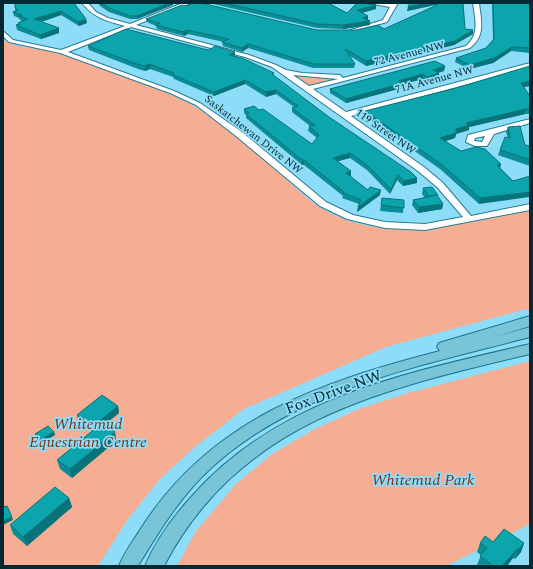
<svg xmlns="http://www.w3.org/2000/svg" width="533" height="569" viewBox="0 0 533 569" font-family="Spectral,serif">
<style>
.green{fill:#f5ae93}
.lines{fill:none;stroke-linecap:round;stroke-linejoin:round}
.minor-casing{stroke:#267b93;stroke-width:2}
.major-casing{stroke:#18748d;stroke-width:2}
.minor{fill:#fff;fill-rule:evenodd}
.major{fill:#7ac4d8;fill-rule:evenodd}
.wall{fill:#0a8e95}
.shaded-wall{fill:#087479}
.building{fill:#0ca5ad;stroke:#087479}
.labels{text-anchor:middle;stroke-width:3.5;stroke-linejoin:round;paint-order:stroke}
.far-street-label{font-size:11px;fill:#052833;stroke:#8dddf8}
.near-street-label{font-size:16px;fill:#052833;stroke:#8dddf8}
.near-park-label{font-size:16px;font-style:italic;fill:#77351b;stroke:#8dddf8}
</style>
<rect width="100%" height="100%" fill="#8dddf8"/>
<g class="green">
<path d="M3,40c14,9 34,7 50,12 41,13 89,29 127,47 38,17 67,45 97,72 14,12 28,27 44,37 65,39 140,15 209,2v102l-3,-3 -141,38 -142,62 -48,37 -35,32 -33,41 -30,47h-95z"/>
<path d="M298,76l32,2 2,2 -22,6 -13,-9z"/>
<path d="M530,361v163l-84,42h-269l19,-35 40,-47 36,-30 43,-25 44,-20 49,-16z"/>
</g>
<g class="lines">
<defs>
<g id="minor">
<path d="M82,3h6l8,9 12,6 22,6 53,-21h8l-55,22 113,30 27,10 10,5 16,3 38,2 3,3 123,-32c14,-12 9,-27 7,-43h6c2,18 7,32 -9,45l-157,41 33,23 184,-49v4l-179,49 73,51 19,16 28,33 59,-12v6l-105,20 -40,-2 -38,-9 -27,-13 -84,-70 -40,-31 -26,-12 -110,-40 -51,-11 -6,-6v-5l10,9 48,10 64,-24c-18,-5 -31,-8 -43,-23zM131,27l114,30 27,10 146,104 19,16 26,30 -38,7 -40,-2 -32,-7 -27,-13 -84,-70 -42,-29 -26,-12 -106,-39zM293,75l45,4 -29,7z"/>
<path d="M367,3h31l-11,19 -36,10v-2l32,-10 7,-13z"/>
<path d="M530,119v4l-36,11 -7,12h-12l-9,-4 2,-7zM485,136l-3,6 -8,-1 1,-3z"/>
</g>
<g id="major">
<path d="M530,316v10l-32,10 32,-9v10c-110,29 -234,52 -320,132 -30,28 -51,62 -72,97h-19c5,-13 14,-25 21,-36 70,-111 180,-148 300,-179l-3,-4 2,-4z"/>
<path d="M530,344v10c-147,35 -290,66 -366,212h-19c11,-26 28,-49 47,-70 88,-99 214,-123 338,-152z"/>
</g>
</defs>
<use href="#minor" class="minor-casing"/>
<use href="#major" class="major-casing"/>
<use href="#minor" class="minor"/>
<use href="#major" class="major"/>
</g>
<g class="wall">
<path d="M98,3h75v2l-36,14h-7l-21,-7 -9,-6z"/>
<path d="M209,3h119l19,10 29,-8v4l-14,4 6,3v4l2,5 -27,4 -26,-1z"/>
<path d="M410,3h53l2,26 8,1v4l-19,11 -88,21 -16,-10 5,8 -1,4h-41l-65,-20 -6,4 -19,-6 -1,-4h2l-36,-8 -4,2 -27,-7 -1,-3 -9,-4 -1,-3 40,-13 131,24h39l28,-1 52,-23 -1,-1 -28,6z"/>
<path d="M490,3h40v50l-19,-2 -18,12 -24,6 -14,-7 1,-4 30,-10 7,-8 -1,-37z"/>
<path d="M38,4l48,15 1,4 -8,3 -18,-11 -20,7 18,11 -18,6 -24,-9 -1,-5h2v-2l4,-2 -2,-1 -1,-2 -5,-2 -1,-4 2,-1v-3z"/>
<path d="M88,46l116,3 31,7 39,17 -1,3 144,107 -14,3 -6,-6 -7,14 -23,-24 -17,-12 -13,3 14,10 -1,6 18,13 12,5 -23,17 1,-5 1,-3 -17,-6 1,-2 -39,-31h-2l-56,-47v-3l-2,-2v-4l15,1 53,34 5,-6 -9,-7 1,-5h1l-18,-14v-4l2,-1 -18,-13 -10,3 -21,-13 -31,12 -40,-17 -1,-2 -23,-8 -5,2 -7,-2 -49,-19z"/>
<path d="M445,66l-1,5 -6,2h1v5l-12,3 -4,-2 -20,5 -1,4 -56,15 -16,-10v-4z"/>
<path d="M530,66v20l-7,1 7,9v18h-5l-56,13v3l-13,4 -1,4 -10,3 16,10 40,13 -22,40 -39,-35 -75,-53v-5l91,-23z"/>
<path d="M508,127l17,18 5,1v20l-32,-11 2,-5 8,-12 -2,-6z"/>
<path d="M423,188l15,7v2l5,7 -1,5 -24,4 -6,-8 1,-5 12,-2 -3,-4z"/>
<path d="M404,200l-1,13 -23,-2 1,-6z"/>
<path d="M118,406l1,7 -15,12 11,7 1,9 -44,37 -12,-9 -3,-9 35,-29 -14,-10 -1,-6z"/>
<path d="M54,432l1,3 -14,8 -5,-6 -1,-3z"/>
<path d="M69,498l3,9 -45,39 -14,-12 -3,-9z"/>
<path d="M493,542l31,1 -3,9 -6,7 -2,-1 -6,8h-29l-1,-1 4,-10 -4,-3 3,-9z"/>
</g>
<g class="shaded-wall">
<path d="M169,3h4v2l-36,14v-3z"/>
<path d="M428,3h8l-1,2 -28,6 1,-4z"/>
<path d="M376,5v4l-19,5v-4z"/>
<path d="M61,11v4l-26,9 -1,-5z"/>
<path d="M368,16v4l-5,-2z"/>
<path d="M86,19l1,4 -8,3 -1,-4z"/>
<path d="M370,21v4l-27,4v-4z"/>
<path d="M59,28v5l-18,6 -1,-4z"/>
<path d="M187,30l1,4 -4,2 -1,-4z"/>
<path d="M473,30v4l-19,11 -88,21v-5z"/>
<path d="M248,44v4l-6,4v-4z"/>
<path d="M512,47l-1,4 -18,12 -24,6 1,-4z"/>
<path d="M235,52v4l-6,-1z"/>
<path d="M149,64l1,5 -5,2v-5z"/>
<path d="M445,66l-1,5 -12,3 1,-4z"/>
<path d="M439,73v5l-12,3v-4z"/>
<path d="M423,74v5l-20,5 -1,4 -56,15v-4l52,-18z"/>
<path d="M245,80v4l-31,12v-4z"/>
<path d="M530,81v5l-10,2 1,-5z"/>
<path d="M276,90v4l-10,3v-5z"/>
<path d="M526,109l-1,5 -56,13v3l-13,4 -1,4 -15,5v-5l26,-15z"/>
<path d="M350,153v5l-18,5 1,-5z"/>
<rect x="302" y="160" width="2" height="5"/>
<path d="M501,164l-1,6 -3,-5z"/>
<path d="M351,171v5l-6,2 1,-5z"/>
<path d="M398,175l-1,5 -7,14 1,-5z"/>
<path d="M417,178v5l-14,3 1,-5z"/>
<path d="M381,190l-1,5 -23,17 1,-5z"/>
<path d="M530,192v5h-1l-50,7 1,-6z"/>
<path d="M443,204l-1,5 -24,4 1,-6z"/>
<path d="M118,406l1,7 -25,20 -1,-7z"/>
<path d="M54,432l1,3 -14,8 -1,-3z"/>
<path d="M115,432l1,9 -44,37 -2,-9z"/>
<path d="M69,498l3,9 -45,39 -4,-9z"/>
<path d="M12,517l1,3 -10,5v-4z"/>
<path d="M524,543l-3,9 -6,7 3,-9z"/>
<path d="M517,549l-4,9 -6,8h-5z"/>
</g>
<g class="building">
<path d="M15,3h23v1l9,-1h27l12,16 -8,3 -17,-11 -27,8 25,9 -19,7 -24,-10 4,-1 -2,-1 10,-4 -9,-3 3,-1 -9,-3 5,-2 -3,-2z"/>
<path d="M101,3h68l-32,13h-7l-21,-8z"/>
<path d="M193,3h8l116,27h39l22,-5 6,4 53,-24v-2h26l2,26 8,1 -18,11 -89,20 -21,-12 10,15h-41l-66,-20 -6,4 -20,-6 7,-3 -42,-9 -4,2 -27,-7 4,-2 -14,-4 36,-14 4,1z"/>
<path d="M225,3h103l19,10 10,-10h5l14,2 -19,5 11,6 -5,2 7,3 -27,4 -26,-1z"/>
<path d="M410,3h18l-20,4z"/>
<path d="M493,3h37v45l-18,-1 -18,11 -24,7 -14,-7 30,-10 8,-9z"/>
<path d="M126,29l78,20 5,1 6,-4 20,6 -6,3 13,3 32,15 -2,1 57,43 82,55 6,6 -13,3 -6,-6 -7,14 -24,-24 -17,-12 -17,5 18,13 -5,2 22,17 2,-3 11,3 -23,17 3,-7 -18,-7 1,-1 -40,-32h-2l-56,-46 3,-1 -5,-4 10,-3 5,4 4,-1 49,35 7,-9 -10,-9 6,-1 -23,-17 6,-2 -22,-16 -10,2 -21,-12 -31,12 -41,-17 1,-2 -25,-9 -4,2 -8,-2 -49,-18z"/>
<path d="M435,61l10,5 -12,4 6,3 -12,4 -4,-3 -25,7 5,2 -57,16 -16,-10z"/>
<path d="M530,66v15l-9,2 9,13v13h-4l-60,14 3,2 -13,4v4l-16,5 21,13 15,-4 9,2 16,15 -4,1 16,16 17,-5v16l-50,6 -39,-34 -76,-53 91,-23z"/>
<path d="M520,126l5,19 5,1v14l-30,-10 5,-13 5,1 -2,-11z"/>
<path d="M432,187l6,8 -9,1 -6,-8z"/>
<path d="M437,195l6,9 -24,3 -6,-7z"/>
<path d="M382,198l22,2v8l-23,-3z"/>
<path d="M102,395l16,11 -25,20 -16,-11z"/>
<path d="M102,423l13,9 -45,37 -13,-9z"/>
<path d="M48,426l6,6 -14,8 -5,-6z"/>
<path d="M55,487l14,11 -46,39 -13,-12z"/>
<path d="M7,506l5,11 -9,4v-14z"/>
<path d="M504,529l20,14 -6,7 -1,-1 -15,17h-9l-13,-10 7,-8 -7,-5 5,-7 8,6z"/>
</g>
<g class="labels">
<g class="far-street-label">
<text transform="translate(409 53) rotate(-14)" y="4">72 Avenue NW</text>
<text transform="translate(434 79) rotate(-15)" y="4">71A Avenue NW</text>
<text transform="translate(386 131) rotate(35)" y="4">119 Street NW</text>
<text transform="translate(254 134) rotate(38)" y="4">Saskatchewan Drive NW</text>
</g>
<g class="near-street-label">
<text transform="translate(333 391) rotate(-20)" y="6">Fox Drive NW</text>
</g>
<g class="near-park-label">
<text x="88" y="429">Whitemud<tspan x="88" dy="18">Equestrian Centre</tspan></text>
<text x="423" y="485">Whitemud Park</text>
</g>
</g>
<rect width="533" height="569" fill="none" stroke="#052833" stroke-width="8"/>
</svg>
